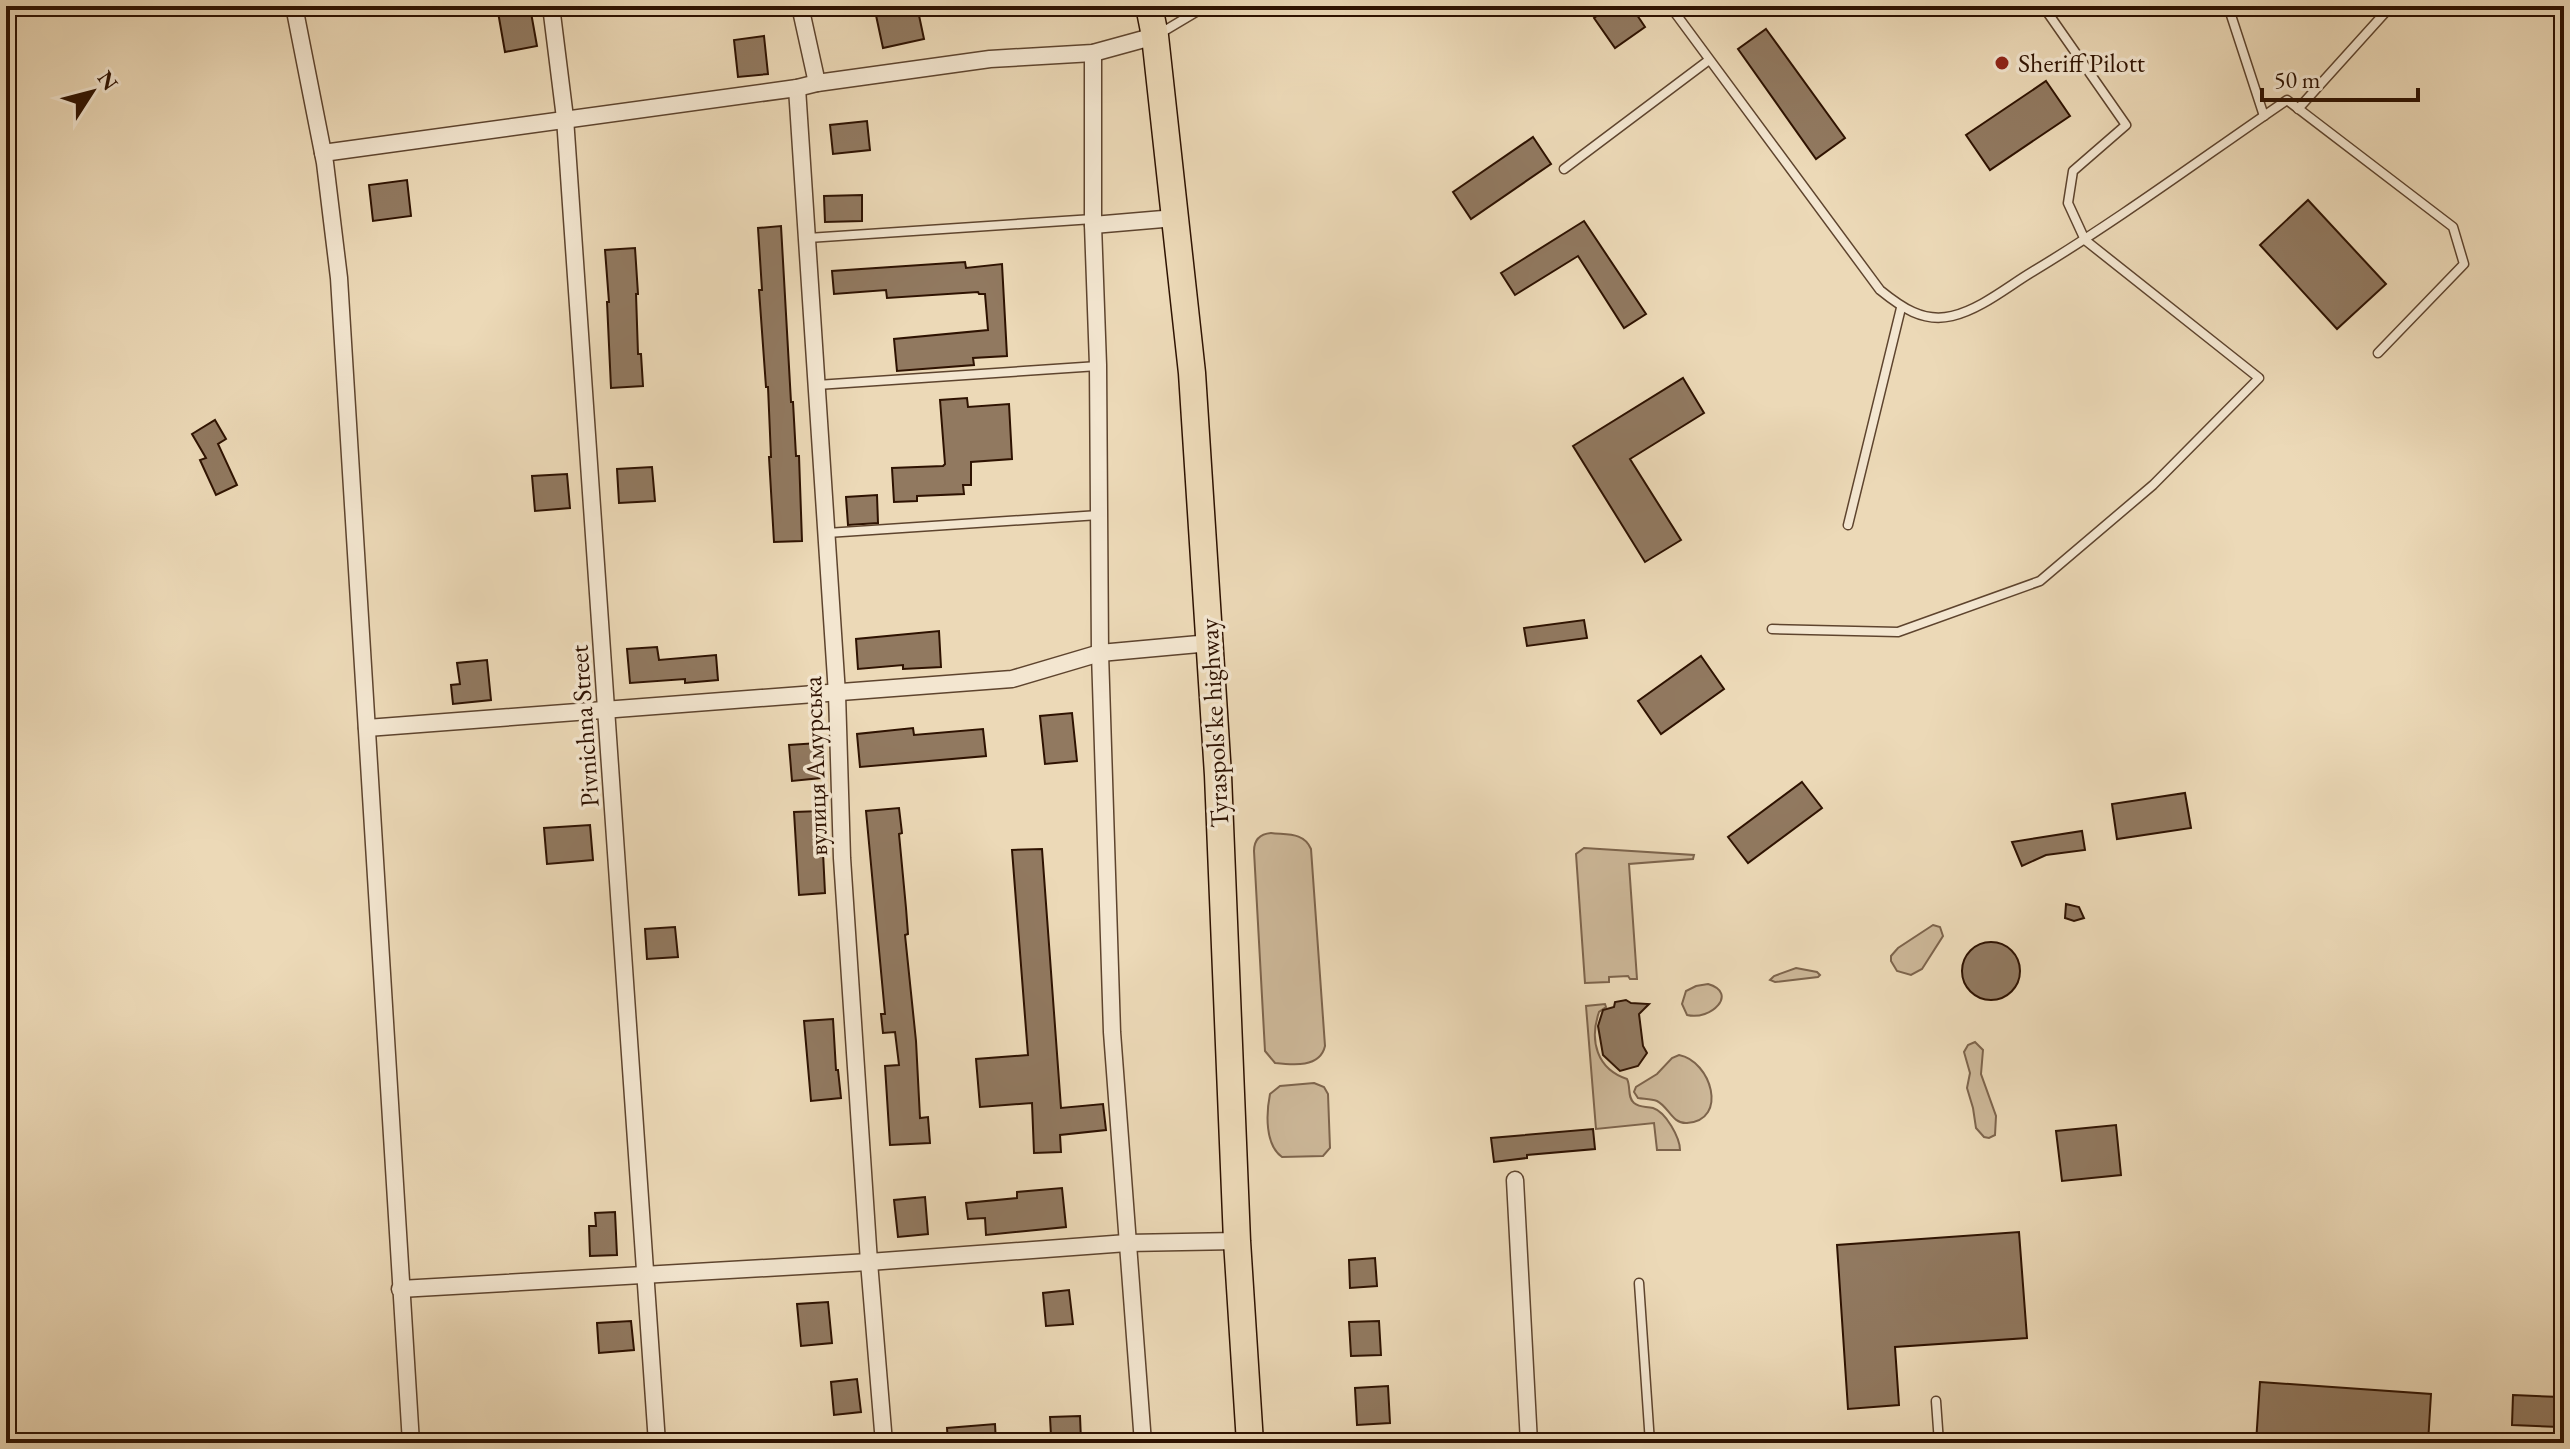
<svg xmlns="http://www.w3.org/2000/svg" width="2570" height="1449" viewBox="0 0 2570 1449" font-family="'EB Garamond',serif">
<style>
.green{fill:#ccb798;stroke:#7d644c;stroke-width:2}
.building{fill:#917960;stroke:#2e1201;stroke-width:2}
.lines{fill:none;stroke-linecap:round;stroke-linejoin:round}
.service-casing{stroke:#5e442e;stroke-width:11}
.minor-casing{stroke:#5e442e;stroke-width:19}
.primary-casing{stroke:#2e1201;stroke-width:29}
.service{stroke:#f3e6d0;stroke-width:8}
.minor{stroke:#f3e6d0;stroke-width:16}
.primary{stroke:#ecd9b7;stroke-width:26}
.poi-dot{fill:#8f2418;stroke:#f3e6d0;stroke-width:3}
.labels{text-anchor:middle;stroke-width:7;stroke-linejoin:round;paint-order:stroke}
.poi-label{font-size:26px;fill:#2e1201;stroke:#f3e6d0;text-anchor:start}
.street-label{font-size:26px;fill:#2e1201;stroke:#f3e6d0}
</style>
<rect width="100%" height="100%" fill="#ecd9b7"/>
<filter id="stains"><feTurbulence type="fractalNoise" baseFrequency=".0025" numOctaves="4"/><feColorMatrix values="0 0 0 0 .2 0 0 0 0 .09 0 0 0 0 .02 0 0 0 .5 -.17"/></filter>
<radialGradient id="worn" r=".72"><stop offset=".6" stop-color="#630" stop-opacity="0"/><stop offset="1" stop-color="#630" stop-opacity=".3"/></radialGradient>
<g class="green">
<path d="M1271,833c16,2 33,-1 40,16l14,197c-5,22 -32,19 -50,17l-10,-12 -11,-200c0,-11 6,-17 17,-18z"/>
<path d="M1584,848l110,7 -1,4 -64,5 8,115h-7l-2,-3 -19,1v5l-24,1 -9,-129z"/>
<path d="M1933,925l7,2 3,9 -21,33 -11,6 -14,-4 -6,-10v-5l7,-8z"/>
<path d="M1796,968l21,4 3,3 -2,2 -43,5 -5,-2 4,-4z"/>
<path d="M1708,984c31,9 3,37 -21,31l-5,-11 4,-13 10,-5z"/>
<path d="M1605,1004l1,3 -7,5c-10,29 -2,57 28,67 4,8 0,18 7,24 6,5 12,3 19,5 13,4 27,30 27,42h-23l-3,-27 -58,6 -10,-123z"/>
<path d="M1975,1042l8,8 -2,24 15,42 -1,19 -6,3 -5,-1 -8,-9 -3,-20 -6,-20 3,-15 -6,-21 4,-7z"/>
<path d="M1679,1055c32,6 50,65 8,68 -15,1 -18,-16 -30,-22 -6,-2 -13,-2 -19,-3l-4,-6 2,-5 21,-13 15,-16z"/>
<path d="M1314,1083l10,4 4,7 2,54 -7,8 -41,1c-17,-12 -16,-43 -12,-63l10,-8z"/>
</g>
<g class="building">
<path d="M874,6h43l7,33 -41,9z"/>
<path d="M1610,6h21l14,21 -30,21 -21,-30z"/>
<path d="M530,7l7,39 -32,6 -7,-40z"/>
<path d="M1766,29l79,109 -29,21 -78,-110z"/>
<path d="M764,36l4,38 -30,3 -4,-37z"/>
<path d="M2046,81l24,35 -80,54 -24,-35z"/>
<path d="M867,121l3,29 -37,4 -3,-29z"/>
<path d="M1533,137l18,27 -80,55 -18,-27z"/>
<path d="M407,180l4,36 -38,5 -4,-36z"/>
<path d="M862,195v26l-37,1 -1,-26z"/>
<path d="M2308,200l78,84 -49,45 -77,-84z"/>
<path d="M1584,221l62,93 -22,14 -46,-72 -63,39 -14,-22z"/>
<path d="M781,226l10,176h2l3,54h3l3,85 -28,1 -5,-85h2l-3,-70h-2l-7,-97h3l-4,-62z"/>
<path d="M635,248l3,46h-2l2,60h3l2,32 -32,2 -4,-86h2l-4,-52z"/>
<path d="M965,262l1,6 36,-4 5,92 -34,2 1,7 -77,6 -3,-32 94,-9 -3,-36h-6l-1,-2 -91,6 -1,-8 -52,4 -2,-23z"/>
<path d="M1683,378l21,35 -74,46 51,81 -36,22 -72,-116z"/>
<path d="M967,398l1,9 41,-3 3,55 -41,3v23h-8l1,9 -47,2v5l-23,1 -2,-34 51,-2 2,-2 -5,-64z"/>
<path d="M215,420l11,19 -8,5 19,41 -21,10 -16,-35 6,-2 -14,-24z"/>
<path d="M652,467l3,34 -36,2 -2,-34z"/>
<path d="M567,474l3,34 -35,3 -3,-35z"/>
<path d="M877,495l1,28 -30,2 -2,-28z"/>
<path d="M1584,620l3,18 -60,8 -3,-18z"/>
<path d="M939,631l2,36 -38,2v-4l-45,4 -2,-30z"/>
<path d="M657,647l2,13 57,-5 2,25 -33,3v-4l-55,4 -3,-34z"/>
<path d="M1701,656l23,33 -63,45 -23,-33z"/>
<path d="M487,660l4,40 -38,4 -2,-19 9,-1 -3,-21z"/>
<path d="M1072,713l5,48 -32,3 -5,-48z"/>
<path d="M913,728l1,7 69,-6 3,27 -126,11 -3,-33z"/>
<path d="M818,743l3,35 -29,3 -3,-36z"/>
<path d="M1802,782l20,26 -74,55 -20,-26z"/>
<path d="M2185,793l6,35 -74,11 -5,-35z"/>
<path d="M899,808l3,25 -3,1 7,74 2,26 -3,1 11,106 4,77 8,-1 2,26 -40,2 -5,-79 14,-1 -4,-33 -12,1 -2,-19h4l-19,-203z"/>
<path d="M821,811l4,82 -26,2 -5,-83z"/>
<path d="M590,825l3,35 -46,4 -3,-36z"/>
<path d="M2082,831l3,19 -39,5 -24,11 -10,-24z"/>
<path d="M1042,849l19,259 42,-4 3,26 -46,5 1,17 -27,1 -2,-50 -52,4 -4,-48 52,-4 -16,-205z"/>
<path d="M2066,904l13,3 5,11 -10,3 -9,-3z"/>
<path d="M675,927l3,30 -31,2 -2,-30z"/>
<circle cx="1991" cy="971" r="29"/>
<path d="M1626,1000l5,3 18,1 -10,10 4,32 4,7 -9,13 -18,5 -17,-16 -5,-29 5,-16 11,-3 1,-5z"/>
<path d="M833,1019l3,51h2l3,28 -30,3 -7,-80z"/>
<path d="M2116,1125l5,50 -59,6 -6,-50z"/>
<path d="M1593,1129l2,20 -68,6v3l-33,4 -3,-24z"/>
<path d="M1062,1188l4,39 -80,8 -1,-17 -17,1 -2,-16 51,-5v-6z"/>
<path d="M925,1197l3,37 -30,3 -4,-37z"/>
<path d="M615,1212l2,43 -27,1 -1,-30h7l-1,-13z"/>
<path d="M2019,1232l8,106 -132,9 4,58 -51,4 -11,-164z"/>
<path d="M1375,1258l2,28 -27,2 -1,-28z"/>
<path d="M1069,1290l4,34 -27,2 -3,-33z"/>
<path d="M828,1302l4,41 -31,3 -4,-42z"/>
<path d="M631,1321l3,29 -35,3 -2,-30z"/>
<path d="M1379,1321l2,34 -30,1 -2,-34z"/>
<path d="M857,1379l4,33 -27,3 -3,-33z"/>
<path d="M2260,1382l171,12 -3,49h-172z"/>
<path d="M1388,1386l2,37 -33,2 -2,-37z"/>
<path d="M2513,1395l47,2 -1,30 -47,-2z"/>
<path d="M1080,1416l1,24 -20,2v-7l-10,1 -1,-19z"/>
<path d="M995,1424l1,19h-48l-1,-15z"/>
</g>
<g class="lines">
<defs>
<g id="service">
<path d="M1670,6l210,284c21,17 43,33 72,26 29,-7 55,-29 80,-44 88,-53 170,-114 255,-172l166,127 11,37 -86,89"/>
<path d="M2228,6l36,110"/>
<path d="M1159,34l47,-28"/>
<path d="M2298,109l93,-103"/>
<path d="M1564,169l145,-109"/>
<path d="M808,238l285,-19"/>
<path d="M817,385l281,-19"/>
<path d="M1848,525l53,-217"/>
<path d="M827,533l272,-18"/>
<path d="M1772,629l126,3 142,-51 113,-96 106,-107 -174,-138 -17,-37 5,-32 53,-46 -83,-119"/>
<path d="M1639,1283l11,160"/>
<path d="M1936,1401l3,42"/>
</g>
<g id="minor">
<path d="M294,6l31,157 14,115 72,1165"/>
<path d="M551,6l14,112 92,1325"/>
<path d="M800,6l17,77"/>
<path d="M1093,53v172l5,140 2,288 12,379 31,411"/>
<path d="M797,88l40,606 5,164 27,404 15,181"/>
<path d="M323,153l474,-65 20,-5 173,-24 103,-6 62,-17"/>
<path d="M1093,225l82,-7"/>
<path d="M367,728l645,-49 88,-26 110,-10"/>
<path d="M1515,1180l14,263"/>
<path d="M400,1289l469,-27 258,-19 110,-2"/>
</g>
<path id="primary" d="M1149,6l6,30 37,337 26,402 19,466 13,202"/>
</defs>
<use href="#service" class="service-casing"/>
<use href="#minor" class="minor-casing"/>
<use href="#primary" class="primary-casing"/>
<use href="#service" class="service"/>
<use href="#minor" class="minor"/>
<use href="#primary" class="primary"/>
</g>
<circle class="poi-dot" cx="2002" cy="63" r="8"/>
<g class="labels">
<g class="poi-label">
<text x="2018" y="72">Sheriff Pilott</text>
</g>
<g class="street-label">
<text transform="translate(1214 723) rotate(-93)" y="9">Tyraspols'ke highway</text>
<text transform="translate(584 726) rotate(-94)" y="9">Pivnichna Street</text>
<text transform="translate(815 766) rotate(-92)" y="9">вулиця Амурська</text>
</g>
</g>
<rect width="2570" height="1449" fill="none" stroke="#ecd9b7" stroke-width="32"/>
<rect x="8" y="8" width="2554" height="1433" fill="none" stroke="#2e1201" stroke-width="4"/>
<rect x="16" y="16" width="2538" height="1417" fill="none" stroke="#2e1201" stroke-width="2"/>
<g transform="translate(92 92) rotate(54)" stroke="#f3e6d0" stroke-width="6" paint-order="stroke">
<path d="M0-6L14 30L0 20L-14 30Z" fill="#2e1201"/>
<text y="-12" font-size="22" font-weight="bold" text-anchor="middle" fill="#2e1201">N</text>
</g>
<path d="M2262 88v12h156v-12" fill="none" stroke="#2e1201" stroke-width="4"/>
<text x="2274" y="88" font-size="24" fill="#2e1201" stroke="#f3e6d0" stroke-width="6" paint-order="stroke">50 m</text>
<rect width="100%" height="100%" filter="url(#stains)"/>
<rect width="100%" height="100%" fill="url(#worn)"/>
</svg>
